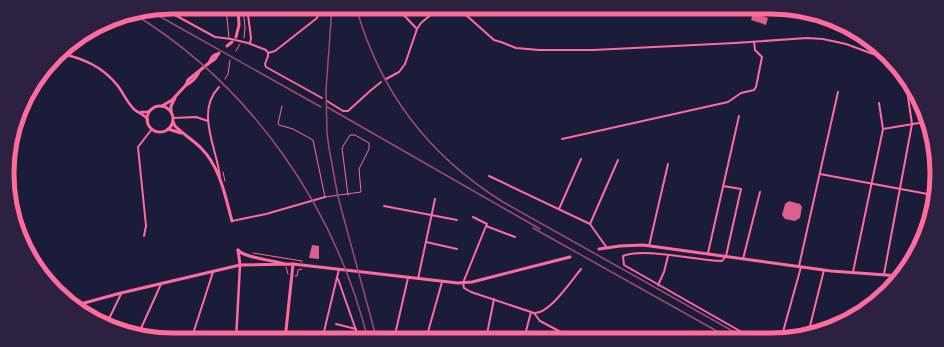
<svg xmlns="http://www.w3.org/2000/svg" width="944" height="347" viewBox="0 0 944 347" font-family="'Times New Roman',serif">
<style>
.building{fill:#dd5f8e}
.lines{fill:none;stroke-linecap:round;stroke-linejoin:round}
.path{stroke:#ff6b9d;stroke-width:1}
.service{stroke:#ff6b9d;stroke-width:1}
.minor{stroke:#ff6b9d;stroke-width:2}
.tertiary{stroke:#ff6b9d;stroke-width:2.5}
.secondary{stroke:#ff6b9d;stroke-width:3}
.primary{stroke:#ff6b9d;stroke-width:3}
.rail{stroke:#a44b75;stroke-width:1.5}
.rim{fill:none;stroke:#ff6b9d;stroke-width:5}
</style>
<rect width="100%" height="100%" fill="#1b1b3a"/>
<g class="building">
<path d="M753,13l15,5 -2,7 -15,-5z"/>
<path d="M789,201l11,3 2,3 -2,11 -5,3 -10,-2 -3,-4 3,-11z"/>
<path d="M312,245l7,1v13l-10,-1z"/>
</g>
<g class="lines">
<g class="path">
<path d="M243,7l2,21 -1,10"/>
<path d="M236,51l4,-7"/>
<path d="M225,79l3,-5 2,-14"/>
<path d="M223,172l2,9"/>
<path d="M253,253l49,8v1"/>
<path d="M286,267l2,7"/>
<path d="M295,276h2l1,-6 4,-1"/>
</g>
<g class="service">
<path d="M226,7l3,31"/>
<path d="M282,106l-4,18 1,1 14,4 20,11 12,57 36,-5 -2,-23 10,-20v-6l-14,-8h-5l-8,13 6,47"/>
</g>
<g class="minor">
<path d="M247,7l4,31 -1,5"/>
<path d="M396,7l21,22"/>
<path d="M164,9l51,28 16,2 17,4 18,7 2,3 7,-2 42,-33 3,-11"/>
<path d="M268,53v3l-3,8 1,3 56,31"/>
<path d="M386,79l13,-7 6,-8 12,-35 4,-6 12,-10 17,-2 8,1 8,3 28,25 7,2 15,6 23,2h54l142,-7 72,-5 16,1 23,5 27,10 12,2"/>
<path d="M219,87c-24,25 -2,61 1,90"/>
<path d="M327,101l16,10h5l22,-20 11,-9"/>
<path d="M173,118l23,-1 12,4"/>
<path d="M883,129l42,-7"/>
<path d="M562,139l166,-37 13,-9 13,-3 2,-3 6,-30 -7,-7 -1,-8"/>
<path d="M933,143l-3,22 2,4 2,2"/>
<path d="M820,174l113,21"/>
<path d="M489,176l101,48 17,24"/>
<path d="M723,186l18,3 -15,67 -4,5c-26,0 -77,-14 -99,-5l1,9 130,74"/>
<path d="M384,206l73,14"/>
<path d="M559,209l22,-50"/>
<path d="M473,217l14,7 -1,2 29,11"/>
<path d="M232,221l34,-7 59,-17"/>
<path d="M590,224l28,-64"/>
<path d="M486,226l-23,57 1,5 7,4 63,21 6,8 34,18"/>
<path d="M144,236l2,-10 -8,-79 14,-18"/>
<path d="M426,242l31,7"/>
<path d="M649,246l19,-82"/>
<path d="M708,253l31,-137"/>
<path d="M743,259l17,-67"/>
<path d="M799,266l39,-174"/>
<path d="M853,272l30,-143 -4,-26"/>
<path d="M884,274l28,-150 -4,-27"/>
<path d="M338,279l19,54 -1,7"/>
<path d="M418,279l17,-80"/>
<path d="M658,285l6,-13 4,-16"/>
<path d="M535,313c15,0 36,-32 46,-44"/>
<path d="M107,323l14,-29"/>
<path d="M336,324l20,5"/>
<path d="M808,334l16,-64"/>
<path d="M138,335l23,-51"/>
<path d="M394,339l14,-61"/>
<path d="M426,339l16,-57"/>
<path d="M486,339l8,-40"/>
<path d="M524,339l7,-27"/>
<path d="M781,339l20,-72"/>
<path d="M191,340l22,-68"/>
<path d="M322,340l17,-71"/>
</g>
<g class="tertiary">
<path d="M60,53c24,6 42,13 58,33 5,7 8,14 14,21 4,6 12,6 16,13"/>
<path d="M141,112h6l4,-2"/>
<path d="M236,340l4,-75"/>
</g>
<g class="secondary">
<path d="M236,37l3,-12 -1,-18"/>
<path d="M227,46l5,-4"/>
<path d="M209,63l6,-4 4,-6"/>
<path d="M186,85c5,-2 11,-8 13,-13"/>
<path d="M162,106l10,-6 14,-15 2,-5 21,-17c2,-4 4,-9 9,-9"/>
<circle cx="160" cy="119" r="13"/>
<path d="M171,112v-6l4,-8"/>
<path d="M173,122l2,4c8,8 18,14 26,22 19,19 24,47 31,73"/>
<path d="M168,129l13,4"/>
<path d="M238,250c6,8 35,10 47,14"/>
<path d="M238,250l2,15"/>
<path d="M285,340l8,-76"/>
</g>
<g class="primary">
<path d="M599,249l21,-3 23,-1 188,26 69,5"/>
<path d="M73,306l48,-13 119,-28 53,-1 165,19 14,-1 98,-25"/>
</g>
<g class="rail">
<path d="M332,7l-6,83 1,43 2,15 9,49 39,143"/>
<path d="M356,7c24,85 72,148 147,195l244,137"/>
<path d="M150,11l171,96"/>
<path d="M134,14c117,72 201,192 234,326"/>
<path d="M327,107l213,122"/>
<path d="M533,228l198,111"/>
</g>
</g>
<path d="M0 0H944V347H0ZM173 14H771A159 159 0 0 1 930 173V174A159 159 0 0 1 771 333H173A159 159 0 0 1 14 174V173A159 159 0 0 1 173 14Z" fill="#2d2142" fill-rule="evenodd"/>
<path class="rim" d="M173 14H771A159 159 0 0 1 930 173V174A159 159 0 0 1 771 333H173A159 159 0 0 1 14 174V173A159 159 0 0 1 173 14Z"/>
</svg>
